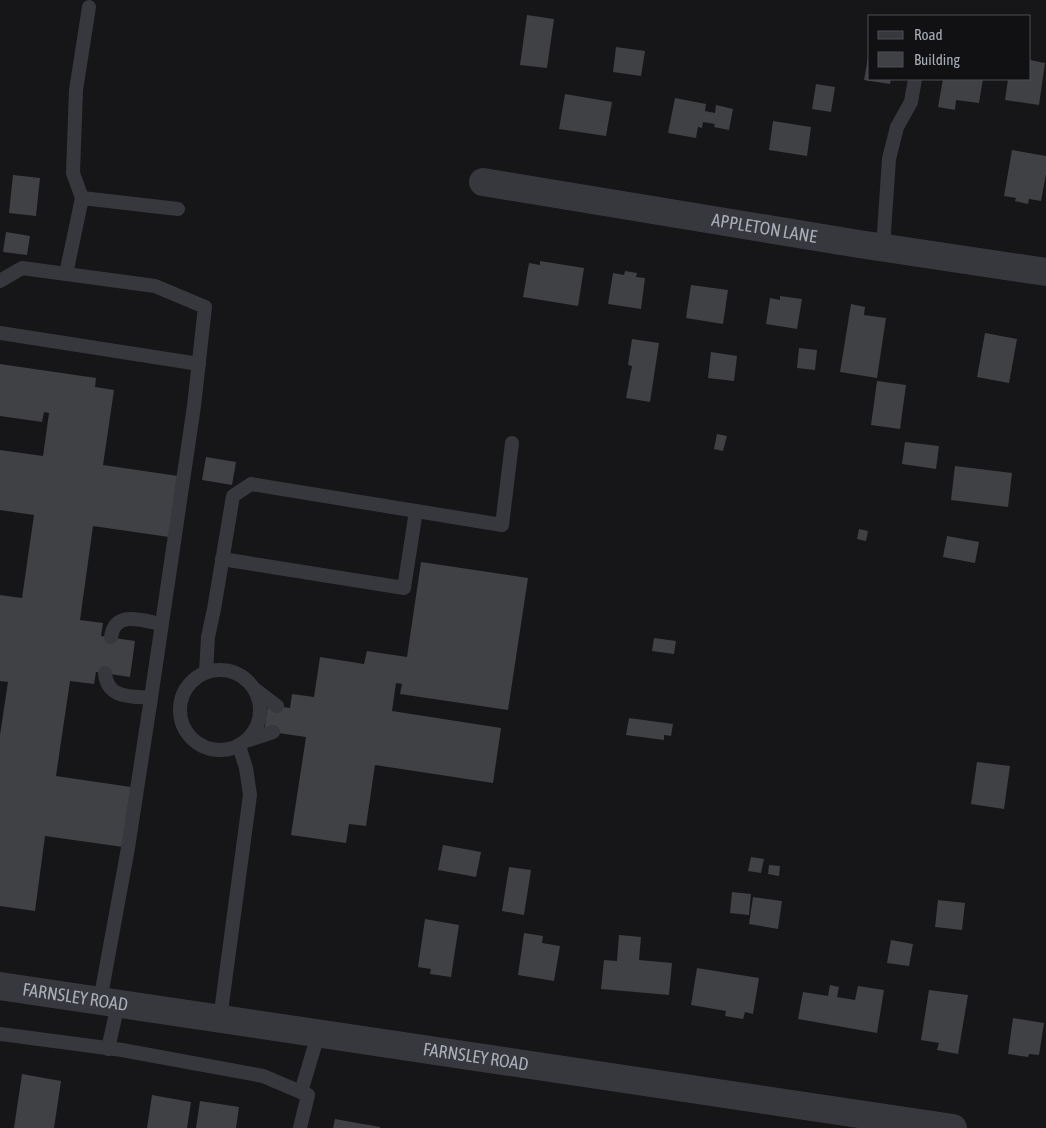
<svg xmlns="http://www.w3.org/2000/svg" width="1046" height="1128" viewBox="0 0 1046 1128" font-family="'Asap Condensed',sans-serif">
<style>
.building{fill:#404145}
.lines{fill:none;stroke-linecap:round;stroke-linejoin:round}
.lane{stroke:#37383d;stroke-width:14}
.street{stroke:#37383d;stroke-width:28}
.labels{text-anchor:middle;stroke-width:4.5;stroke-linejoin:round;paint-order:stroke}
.street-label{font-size:18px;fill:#a8adb8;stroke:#111113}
</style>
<rect width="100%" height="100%" fill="#161618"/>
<g class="building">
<path d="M527,15l27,4 -7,49 -27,-3z"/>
<path d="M616,47l29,4 -4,25 -28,-4z"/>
<path d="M869,52l1,27h21l-1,5 -26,-4z"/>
<path d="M1030,60l15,3 -6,42 -34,-5 3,-21h22z"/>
<path d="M943,79h40l-4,24 -23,-3 -1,10 -17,-3z"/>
<path d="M816,84l19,3 -4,25 -19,-3z"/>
<path d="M565,94l47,8 -6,34 -47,-7z"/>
<path d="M675,98l31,6 -1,7 10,2 1,-8 17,4 -4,21 -15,-3 1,-3 -12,-2 -1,6 -4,-1 -2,11 -28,-5z"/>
<path d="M773,121l38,6 -4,29 -38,-6z"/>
<path d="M1012,150l34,6v18l-5,27 -12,-2 -1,5 -13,-3 1,-3 -12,-2z"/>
<path d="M13,175l27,3 -4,38 -27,-3z"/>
<path d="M6,232l24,4 -3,19 -24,-3z"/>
<path d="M540,261l44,7 -6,38 -55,-9 6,-34 11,2z"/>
<path d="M625,271l12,2 -1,4 9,1 -4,31 -33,-5 5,-31 11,2z"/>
<path d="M691,285l37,5 -5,34 -37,-6z"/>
<path d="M780,296l22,3 -5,30 -31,-5 4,-26 10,2z"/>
<path d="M851,304l14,3 -1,8 22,3 -9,60 -37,-6z"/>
<path d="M985,333l32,6 -8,44 -32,-6z"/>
<path d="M632,339l27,4 -9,59 -24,-4 6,-32 -4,-1z"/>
<path d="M799,348l18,2 -2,20 -18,-2z"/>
<path d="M711,352l26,4 -3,25 -26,-3z"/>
<path d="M0,364l96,14 -1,9 19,3 -11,75 75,11 -9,61 -76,-11 -13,94 23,3 -2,13 34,5 -5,36 -34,-5 -2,12 -24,-3 -14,95 75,11 -8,60 -78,-11 -10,75 -35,-5v-171l8,-53 -8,-1v-86l22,3 12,-83 -34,-5v-60l43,6 6,-43 -5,-1 -2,10 -42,-6z"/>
<path d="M877,381l29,4 -6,44 -29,-4z"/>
<path d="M717,434l10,2 -4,15 -9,-2z"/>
<path d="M905,442l34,4 -3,23 -34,-5z"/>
<path d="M206,457l30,5 -4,23 -30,-5z"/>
<path d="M955,466l57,7 -4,34 -57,-7z"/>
<path d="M859,529l9,2 -2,10 -9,-2z"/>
<path d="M947,536l32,6 -4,21 -32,-6z"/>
<path d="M421,562l107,16 -20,132 -108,-16 2,-10 -6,-1 -4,28 109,17 -8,55 -118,-18 -9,61 -17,-2 -3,19 -55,-8 15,-98 -42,-6 4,-26 22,3 2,-14 22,3 6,-40 44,7 3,-13 40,6z"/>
<path d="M654,638l22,3 -2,13 -22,-3z"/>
<path d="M629,718l44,6 -2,12 -7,-1v5l-38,-5z"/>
<path d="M977,762l33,4 -6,43 -33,-5z"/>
<path d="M443,845l38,7 -5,25 -38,-7z"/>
<path d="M751,857l13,2 -3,14 -13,-2z"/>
<path d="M769,865l11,1 -1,10 -11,-2z"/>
<path d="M509,867l22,3 -7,45 -22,-4z"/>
<path d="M732,892l19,2 -2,21 -19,-2z"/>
<path d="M753,897l29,4 -4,28 -29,-5z"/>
<path d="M938,900l27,3 -3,27 -27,-3z"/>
<path d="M425,919l34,6 -8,52 -21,-3 1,-5 -13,-2z"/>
<path d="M524,933l19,3 -1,7 18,3 -6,35 -36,-6z"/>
<path d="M619,935l22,2 -2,23 33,3 -3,32 -68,-6 3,-29 13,1z"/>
<path d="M891,940l22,4 -4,22 -22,-3z"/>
<path d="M697,968l62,10 -6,36 -8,-2 -2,7 -18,-3 1,-5 -35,-6z"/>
<path d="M830,985l9,2 -2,10 18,3 3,-14 26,4 -7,43 -79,-14 5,-27 25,4z"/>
<path d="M929,990l39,5 -10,59 -21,-4 2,-7 -18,-3z"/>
<path d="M1013,1018l31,5 -5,32 -10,-1 -1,3 -20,-3z"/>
<path d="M22,1074l39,7 -7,47h-40z"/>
<path d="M152,1095l39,7 -4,26h-40z"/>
<path d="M200,1101l39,6 -3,21h-40z"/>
<path d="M335,1119l45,8v1h-47z"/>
</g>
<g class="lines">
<g class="lane">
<path d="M82,198l-9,-25 3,-83 13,-83"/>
<path d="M883,247l6,-88 8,-32 14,-25 4,-23"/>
<path d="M66,274l16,-76 96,11"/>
<path d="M0,281l22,-13 133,18 50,21 -11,99 -43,292 -23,150 -28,153"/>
<path d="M0,333l199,31"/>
<path d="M222,559l182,29 12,-77"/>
<path d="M111,637c4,-27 31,-17 50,-13"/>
<circle cx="220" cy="710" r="40"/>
<path d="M206,672l2,-35 6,-28 19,-113 18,-12 251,41 10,-82"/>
<path d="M105,673c2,26 26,23 46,25"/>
<path d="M256,690l21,16"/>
<path d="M249,740l24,-8"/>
<path d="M220,1019l30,-224 -4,-27 -7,-22"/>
<path d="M0,1034l122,16 141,26 45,19 -8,33"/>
<path d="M108,1049l10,-45"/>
<path d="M301,1092l14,-47 1,-12"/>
</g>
<g class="street">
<path id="s1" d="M483,182l376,62 187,28"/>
<path id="s2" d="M0,986l953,142"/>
</g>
</g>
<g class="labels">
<g class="street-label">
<text dy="6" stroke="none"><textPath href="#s1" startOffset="285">APPLETON LANE</textPath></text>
<text dy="6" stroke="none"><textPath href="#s2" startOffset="76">FARNSLEY ROAD</textPath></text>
<text dy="6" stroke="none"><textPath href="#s2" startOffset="481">FARNSLEY ROAD</textPath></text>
</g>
</g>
<rect x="868" y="15" width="162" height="65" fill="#111113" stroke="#4d4f55"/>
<rect x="878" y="31" width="25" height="8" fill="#37383d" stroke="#4d4f55"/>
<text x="914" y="40" font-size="15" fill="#a8adb8">Road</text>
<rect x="878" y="52" width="25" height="15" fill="#404145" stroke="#4d4f55"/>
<text x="914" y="65" font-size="15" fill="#a8adb8">Building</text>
</svg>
